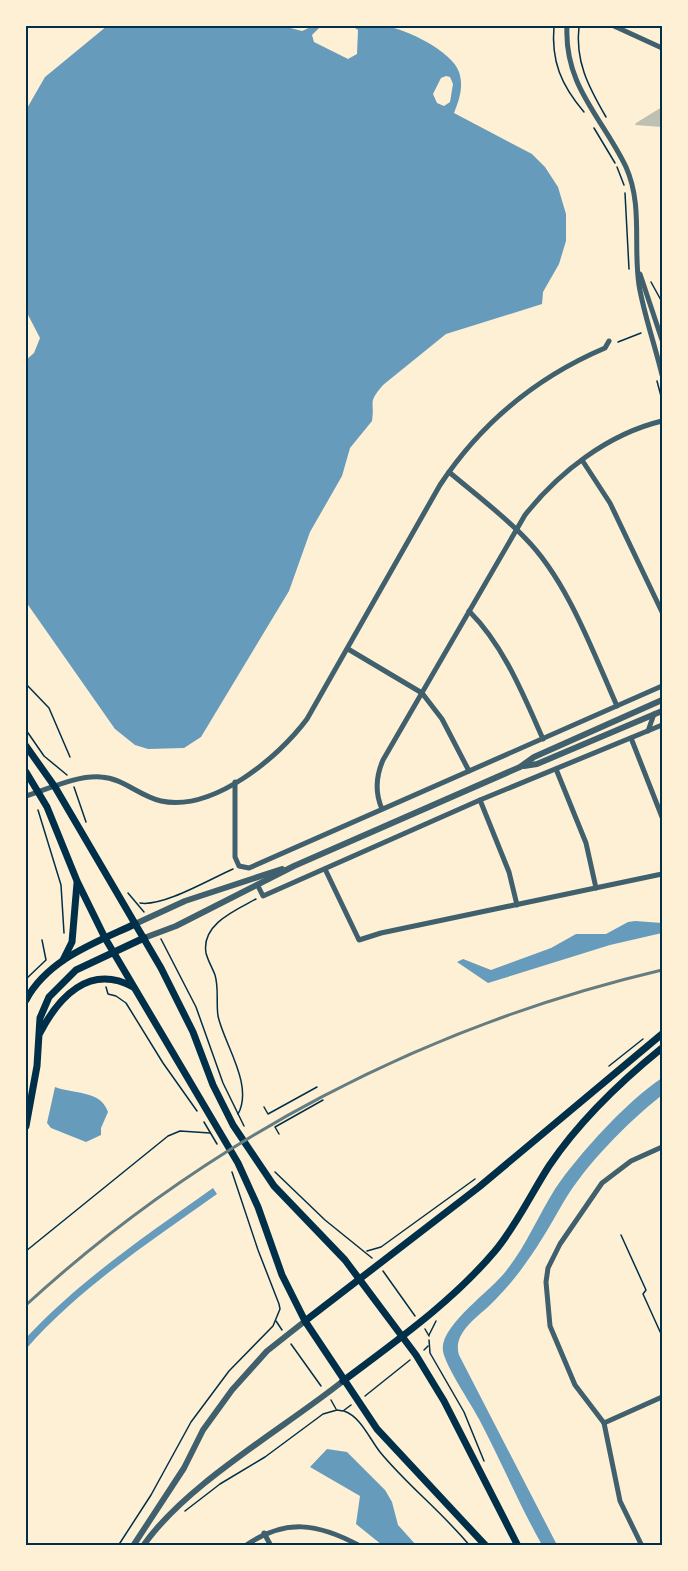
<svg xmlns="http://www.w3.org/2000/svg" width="688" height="1571" viewBox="0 0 688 1571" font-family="Poppins,sans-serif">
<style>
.water{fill:#669bbc;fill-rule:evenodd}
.building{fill:#bec0b2}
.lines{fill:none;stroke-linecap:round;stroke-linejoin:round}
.path{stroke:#003049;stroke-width:1.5}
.minor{stroke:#3f606c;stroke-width:5}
.tertiary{stroke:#3f606c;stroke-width:6}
.secondary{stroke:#003049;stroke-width:7}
.rail{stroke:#657d81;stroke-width:3}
.neatline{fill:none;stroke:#003049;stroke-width:2}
</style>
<rect width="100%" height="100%" fill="#fdf0d5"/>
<g class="water">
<path d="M107,26h176l19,5 11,-5h8l-9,9 2,7 34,17 9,-5 1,-24 -6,-4c11,-1 23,-2 33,0 21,3 67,25 74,46 5,15 0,28 -5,41l78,41 13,13 13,20 8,27v27l-7,23 -16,28 -1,12 -96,30 -63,51c-16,19 -8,15 -11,36l-22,27 -8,28 -32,56 -21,59 -88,146 -17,11 -36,1 -13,-4 -20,-16 -89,-127v-242l8,-7 6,-15 -14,-27v-201l19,-33zM446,76l4,1 3,7 -3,18 -6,4 -7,-3 -4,-9 8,-16z"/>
<path d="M635,921l27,2v10l-52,12 -122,38 -31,-21 6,-3 28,11 60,-22 25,-14h30l22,-12z"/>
<path d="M662,1078v17c-35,28 -76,69 -99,108 -21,37 -41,71 -72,101 -13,13 -39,29 -32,51l98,190h-15c-23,-41 -41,-84 -63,-126 -8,-15 -34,-54 -36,-68 -4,-25 48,-60 63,-80 20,-25 32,-55 49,-82 23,-34 73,-89 107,-111z"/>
<path d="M55,1087c18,7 46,3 53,25l-7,16v7l-15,7 -35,-14 -4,-5z"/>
<path d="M213,1188l4,6c-66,47 -138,94 -191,155v-11c54,-58 122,-104 187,-150z"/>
<path d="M327,1449l20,3 38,38 7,12 6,23 18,20h-34l-26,-21 4,-28 -50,-29z"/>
</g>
<path class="building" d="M662,107v20l-27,-2 1,-2z"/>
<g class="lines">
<g class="path">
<path d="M554,26c-3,35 7,59 30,86"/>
<path d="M579,26c-4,35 9,60 27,91"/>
<path d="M594,128l21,35"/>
<path d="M617,167l7,18"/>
<path d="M625,193l4,76"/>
<path d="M651,282l11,20"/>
<path d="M618,342l23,-9"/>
<path d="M657,381l5,19"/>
<path d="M26,684l23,24 21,49"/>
<path d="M26,730l18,26 23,19"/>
<path d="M74,787l12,35"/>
<path d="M38,810l23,75 3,48"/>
<path d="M128,893l16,19"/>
<path d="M140,903c23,4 70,-24 93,-34"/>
<path d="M161,939l35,68 27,76 21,43"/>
<path d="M26,979l20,-19 -4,-20"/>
<path d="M106,987l2,7 8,2 10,7 37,60 34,48"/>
<path d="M609,1066l34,-27"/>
<path d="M264,1107l4,7 49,-27"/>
<path d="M238,1114c16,-29 -14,-70 -20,-98 -2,-13 1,-28 -3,-41 -3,-8 -7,-14 -9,-22 -5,-29 30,-43 50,-54"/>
<path d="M204,1122l13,22"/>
<path d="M279,1134l-4,-7 48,-27"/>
<path d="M275,1172l50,48 47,38"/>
<path d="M621,1235l25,55 -3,4 19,42"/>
<path d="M26,1251l142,-115 12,-5 30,2"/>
<path d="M367,1251l14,-4 94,-68"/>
<path d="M383,1271l32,45"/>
<path d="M276,1321l6,9"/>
<path d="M425,1329l4,7"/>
<path d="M429,1335l7,-14"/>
<path d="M429,1340l1,13 34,59 20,49"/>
<path d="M291,1344l30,42"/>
<path d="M424,1350l4,-4"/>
<path d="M365,1396l45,-36"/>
<path d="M331,1400l5,9"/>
<path d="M344,1411c17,6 25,27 36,41 27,33 62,60 90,94"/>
<path d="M185,1511l35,-27 45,-27 58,-43 14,-4 6,1 8,-6"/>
<path d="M118,1546l33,-51 40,-73 38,-51 44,-45 7,-17 -1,-5 -21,-54 -26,-78"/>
</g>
<g class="minor">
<path d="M567,26c-3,60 35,91 59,141 17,38 7,79 13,118 5,30 16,60 23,90"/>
<path d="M614,26l48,22"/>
<path d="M640,274l22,66"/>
<path d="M582,460l28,43 52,109"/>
<path d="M449,472c25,21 53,42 76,66 42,42 68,114 92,168"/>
<path d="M469,611c35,35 54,83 74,128"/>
<path d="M348,649l74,44 20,26 27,52"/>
<path d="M648,731l6,-17"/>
<path d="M631,738l31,79"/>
<path d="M556,769l30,74 10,45"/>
<path d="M235,782v75l4,9 10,2 413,-182"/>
<path d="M26,796c23,-7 51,-21 75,-19 22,1 38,19 60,24 52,11 117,-43 146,-82l133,-234c41,-62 97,-108 165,-137l4,-7"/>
<path d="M480,800l29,72 8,33"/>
<path d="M382,809c-7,-16 -6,-33 1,-49l142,-245c34,-43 83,-81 137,-94"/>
<path d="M325,869l34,71 22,-7 281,-59"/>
<path d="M258,886l5,10 217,-96 182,-75"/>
<path d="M604,1423l58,-26"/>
<path d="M264,1533l7,13"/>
<path d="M245,1546c40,-28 73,-23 115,0"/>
<path d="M642,1546l-22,-45 -16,-78 -29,-38 -25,-59 -4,-44 2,-14 12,-24 42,-61 29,-22 31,-14"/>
</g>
<g class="tertiary">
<path d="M524,766l13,-2 125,-53"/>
<path d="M135,924l50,-23 97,-32"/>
<path d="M144,938l32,-12 118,-60 226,-99 14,-10 128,-57"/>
<path d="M133,1546l51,-78 19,-38 29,-40 35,-39 38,-30"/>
<path d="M143,1546c43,-62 140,-117 200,-165"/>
</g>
<g class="secondary">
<path d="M26,746l29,41 106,181 32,64 20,53 20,40 41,61 71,74 71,95 28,46 74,145"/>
<path d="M26,772l21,35 30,74 28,57 133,225 20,44 24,68 23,46 72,108 109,117"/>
<path d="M63,960l9,-18 5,-59"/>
<path d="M26,1000c22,-41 69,-57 109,-76"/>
<path d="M40,1033c18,-35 49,-70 93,-46"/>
<path d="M26,1126l11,-60 3,-48 9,-21 27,-27 68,-32"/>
<path d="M305,1321l174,-134 183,-153"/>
<path d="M343,1381c53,-40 109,-79 152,-130 21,-25 36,-57 54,-85 31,-46 71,-84 113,-118"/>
</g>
<path class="rail" d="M26,1305c180,-165 398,-279 636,-335"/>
</g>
<rect width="688" height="1571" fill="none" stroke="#fdf0d5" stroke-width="54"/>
<rect x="27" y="27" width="634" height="1517" class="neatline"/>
</svg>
